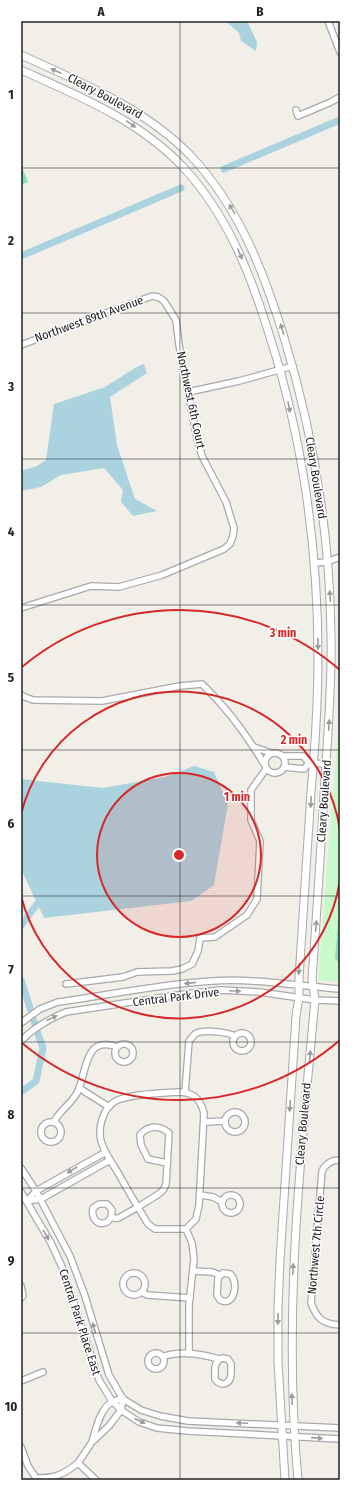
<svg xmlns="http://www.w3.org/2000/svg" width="361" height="1501" viewBox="0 0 361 1501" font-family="'Fira Sans Condensed',sans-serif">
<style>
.park{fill:#c8facc}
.pitch{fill:#88e0be}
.water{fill:#aad3df}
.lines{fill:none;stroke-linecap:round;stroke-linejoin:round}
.canal{stroke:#aad3df;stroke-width:7}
.minor-casing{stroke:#a9a9a9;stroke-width:8}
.tertiary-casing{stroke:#a9a9a9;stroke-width:9}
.minor{stroke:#fff;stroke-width:5.5}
.tertiary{stroke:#fff;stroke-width:7}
.oneway{fill:#9c9c9c}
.grid{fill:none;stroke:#222;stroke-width:1;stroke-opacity:0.55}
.ring{fill:none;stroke:#d62828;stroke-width:2}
.labels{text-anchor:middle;stroke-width:3;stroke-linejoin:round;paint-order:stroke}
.street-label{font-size:12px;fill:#222;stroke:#fff}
.centre{fill:#d62828;stroke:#fff;stroke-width:2}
.ring-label{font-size:12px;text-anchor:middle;font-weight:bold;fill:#d62828;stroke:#fff;stroke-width:3;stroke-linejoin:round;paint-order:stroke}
.neatline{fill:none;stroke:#222;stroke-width:1.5}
.grid-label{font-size:13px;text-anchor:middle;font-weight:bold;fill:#222}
</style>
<rect width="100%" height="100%" fill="#f2efe9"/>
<path class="park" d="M340,646v336l-22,-2 21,-262z"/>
<g class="pitch">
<path d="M22,167l6,15 -7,3v-17z"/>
<path d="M340,901v65l-5,-8z"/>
</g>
<g class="water">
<path d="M226,21h21l10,21 -1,9 -15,-10 -2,-8z"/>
<path d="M144,364l3,9 -37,24 7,48 18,54 22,12 -24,5 -12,-14 2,-12 -19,-22 -43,7 -20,12 -20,4v-20l16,-5 9,-6 8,-56 51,-17 33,-21z"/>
<path d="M194,766l20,6 14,32 -14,81 -23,16 -147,17 -23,-49v-90l82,9 62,-11z"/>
</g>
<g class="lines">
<g class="canal">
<path d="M224,169l116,-49"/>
<path d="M21,256l160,-68"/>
<path d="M21,926l16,-22"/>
<path d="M21,980l10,31"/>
<path d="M33,1019l2,5"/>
<path d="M21,1092l15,-11 7,-33 -6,-17"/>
</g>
<defs>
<g id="minor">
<path d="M328,21l12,31"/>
<path d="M296,110l2,6 33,-14 9,-5"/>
<path d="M21,345l131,-49 6,1 6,4 12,19 3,25 18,93 5,18 24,46 8,26 -1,8 -3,8 -6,5 -62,26 -43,12 -28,-1 -70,22"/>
<path d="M188,392l51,-11 54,-15"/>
<path d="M314,563l13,-1 13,-5"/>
<path d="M21,695l4,2 8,3 69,1 78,-15 22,-2c25,24 45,51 62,80"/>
<path d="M254,747l17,6"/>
<circle cx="275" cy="763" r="10"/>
<path d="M283,756h20l6,7 17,1"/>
<path d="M284,767l20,2 5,-6"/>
<path d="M66,984l57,-7 14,-5 35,-1 10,-2 10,-5 6,-13 2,-13 15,-1 32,-22 10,-16 3,-58 -9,-21v-30l15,-21"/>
<path d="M21,1023l19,-14 18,-7c51,-7 103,-18 154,-21 42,-3 86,5 128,8"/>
<circle cx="242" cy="1042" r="9"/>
<path d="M21,1041c13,-14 28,-22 45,-29l119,-18 35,-4 39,2 56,8 25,1"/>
<circle cx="124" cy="1053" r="9"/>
<path d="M79,1088l30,19"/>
<path d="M177,1092c16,0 23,6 27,21l-5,92 -3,14 -10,10h-31l-7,-5c-11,-18 -21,-35 -31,-53 -6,-9 -13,-19 -16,-30 -3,-12 1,-31 13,-39 11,-8 48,-9 63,-10z"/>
<path d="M185,1092l4,-51c2,-2 4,-5 6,-7 8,-5 32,-2 40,2"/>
<circle cx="235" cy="1122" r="10"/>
<path d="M54,1122c5,-11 17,-18 23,-29 10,-18 6,-59 40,-46"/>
<path d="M205,1122l20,-1"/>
<circle cx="51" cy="1132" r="10"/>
<path d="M340,1160c-8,0 -14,3 -18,11l-11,132c6,16 12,21 29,22"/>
<path d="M21,1168l15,23 34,65 15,40 24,79 14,24 18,11 19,6 28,5 152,7"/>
<path d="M21,1192l30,51 11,24 37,113 13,21 9,9 18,12 18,6 30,3 153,8"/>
<circle cx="231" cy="1204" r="9"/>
<path d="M200,1195l13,2 9,5"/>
<path d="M27,1201l9,-10 70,-39"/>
<path d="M27,1201l14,-2 69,-39"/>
<path d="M111,1218l1,-8 -5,-6h-8l-6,4c-2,9 4,19 14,14 2,-1 2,-3 4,-4 2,-1 5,1 7,0 5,-2 39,-22 43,-26 3,-2 4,-5 5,-8l3,-51c-10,-9 -22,-7 -29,2l1,10 7,14 19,4"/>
<path d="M186,1229l6,14 2,16 -5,46v49"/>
<path d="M193,1271l19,1 8,3"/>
<path d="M223,1273l7,1c9,7 5,34 -10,26l-3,-5 1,-17z"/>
<circle cx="134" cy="1284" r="11"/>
<path d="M21,1286l2,10 -2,2"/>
<path d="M142,1292l5,3 43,3"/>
<circle cx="156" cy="1361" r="8"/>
<path d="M164,1356c16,-5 38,-2 55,3"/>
<path d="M222,1358l6,1 3,5c0,7 2,19 -8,20 -4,0 -6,-2 -8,-5 0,-8 -2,-17 7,-21z"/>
<path d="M21,1381l22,-9"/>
<path d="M21,1447l7,19 8,12c19,0 27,-3 42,-15l18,17"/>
<path d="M78,1463l14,-21 17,-16 12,-16 2,-11c-3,0 -6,1 -9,2 -13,4 -19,30 -22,41"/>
</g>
<g id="tertiary">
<path d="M21,55c61,28 124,53 171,102 47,51 71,113 91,177 30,97 47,200 48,302 1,48 -3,95 -6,142 -4,67 -8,134 -13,201l3,21c-15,161 -32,318 -17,480"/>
<path d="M21,70c58,26 118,50 163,98 44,48 67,107 86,169 33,103 48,213 48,321 0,45 -3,90 -7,134 -4,62 -8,124 -12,186v19l-3,19 -16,244 -2,49v53l7,118"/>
</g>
</defs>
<use href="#minor" class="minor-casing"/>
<use href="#tertiary" class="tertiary-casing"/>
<use href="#minor" class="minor"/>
<use href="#tertiary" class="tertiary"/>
</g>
<defs><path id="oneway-solid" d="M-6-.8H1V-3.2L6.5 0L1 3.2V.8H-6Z"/></defs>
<g class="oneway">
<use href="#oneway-solid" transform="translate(56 71) rotate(-156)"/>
<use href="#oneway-solid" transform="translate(131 124) rotate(34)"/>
<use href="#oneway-solid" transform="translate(232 209) rotate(-122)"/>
<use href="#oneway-solid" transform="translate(240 254) rotate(67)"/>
<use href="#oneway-solid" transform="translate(282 329) rotate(-107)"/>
<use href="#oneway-solid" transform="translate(289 407) rotate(78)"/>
<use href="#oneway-solid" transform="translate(330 596) rotate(-93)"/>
<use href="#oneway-solid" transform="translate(318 644) rotate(89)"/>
<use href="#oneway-solid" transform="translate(329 725) rotate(-86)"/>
<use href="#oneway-solid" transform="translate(311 802) rotate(94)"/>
<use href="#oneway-solid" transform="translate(316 926) rotate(-86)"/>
<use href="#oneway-solid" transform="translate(299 969) rotate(94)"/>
<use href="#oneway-solid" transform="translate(190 983) rotate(174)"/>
<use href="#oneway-solid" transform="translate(235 991) rotate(2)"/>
<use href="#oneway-solid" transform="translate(52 1018) rotate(-25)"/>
<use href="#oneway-solid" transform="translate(310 1056) rotate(-85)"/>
<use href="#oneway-solid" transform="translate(290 1106) rotate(94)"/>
<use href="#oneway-solid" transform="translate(72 1170) rotate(150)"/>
<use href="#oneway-solid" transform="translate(46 1235) rotate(61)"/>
<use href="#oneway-solid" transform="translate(293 1269) rotate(-88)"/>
<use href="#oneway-solid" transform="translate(278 1319) rotate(91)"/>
<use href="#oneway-solid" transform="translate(94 1328) rotate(-106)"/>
<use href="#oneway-solid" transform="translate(292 1399) rotate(-92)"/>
<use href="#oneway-solid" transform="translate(140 1421) rotate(25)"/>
<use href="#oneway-solid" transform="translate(242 1423) rotate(-178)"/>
<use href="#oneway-solid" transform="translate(317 1438) rotate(4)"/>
</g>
<path class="grid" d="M180,21v1459M21,168h319M21,313h319M21,459h319M21,605h319M21,750h319M21,896h319M21,1042h319M21,1188h319M21,1333h319"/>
<circle cx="179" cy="855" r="82" fill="#d62828" fill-opacity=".12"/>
<g class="ring">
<circle cx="179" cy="855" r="82"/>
<path d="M340 880A163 163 0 0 1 21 896M21 814A163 163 0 0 1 340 830"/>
<path d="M340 1040A245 245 0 0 1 22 1043M22 667A245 245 0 0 1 340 670"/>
</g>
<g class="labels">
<g class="street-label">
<text transform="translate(105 96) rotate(28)" y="4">Cleary Boulevard</text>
<text transform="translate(89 319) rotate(-20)" y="4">Northwest 89th Avenue</text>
<text transform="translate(191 400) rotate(78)" y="4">Northwest 6th Court</text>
<text transform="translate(316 478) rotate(81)" y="4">Cleary Boulevard</text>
<text transform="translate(324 801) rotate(-86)" y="4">Cleary Boulevard</text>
<text transform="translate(176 997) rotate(-7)" y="4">Central Park Drive</text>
<text transform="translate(303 1124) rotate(-85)" y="4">Cleary Boulevard</text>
<text transform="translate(316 1245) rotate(-85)" y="4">Northwest 7th Circle</text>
<text transform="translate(80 1322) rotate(72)" y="4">Central Park Place East</text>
</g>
</g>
<circle cx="179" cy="855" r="6" class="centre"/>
<g class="ring-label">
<text x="283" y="637">3 min</text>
<text x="294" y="744">2 min</text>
<text x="237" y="801">1 min</text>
</g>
<rect width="361" height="1501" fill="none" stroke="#ffffff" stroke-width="44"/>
<rect x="22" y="22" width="317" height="1457" class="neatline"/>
<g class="grid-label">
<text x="101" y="16">A</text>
<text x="260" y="16">B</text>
<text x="11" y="99">1</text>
<text x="11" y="245">2</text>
<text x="11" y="391">3</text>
<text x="11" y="536">4</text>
<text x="11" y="682">5</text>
<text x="11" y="828">6</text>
<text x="11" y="974">7</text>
<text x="11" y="1119">8</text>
<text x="11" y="1265">9</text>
<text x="11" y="1411">10</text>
</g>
</svg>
